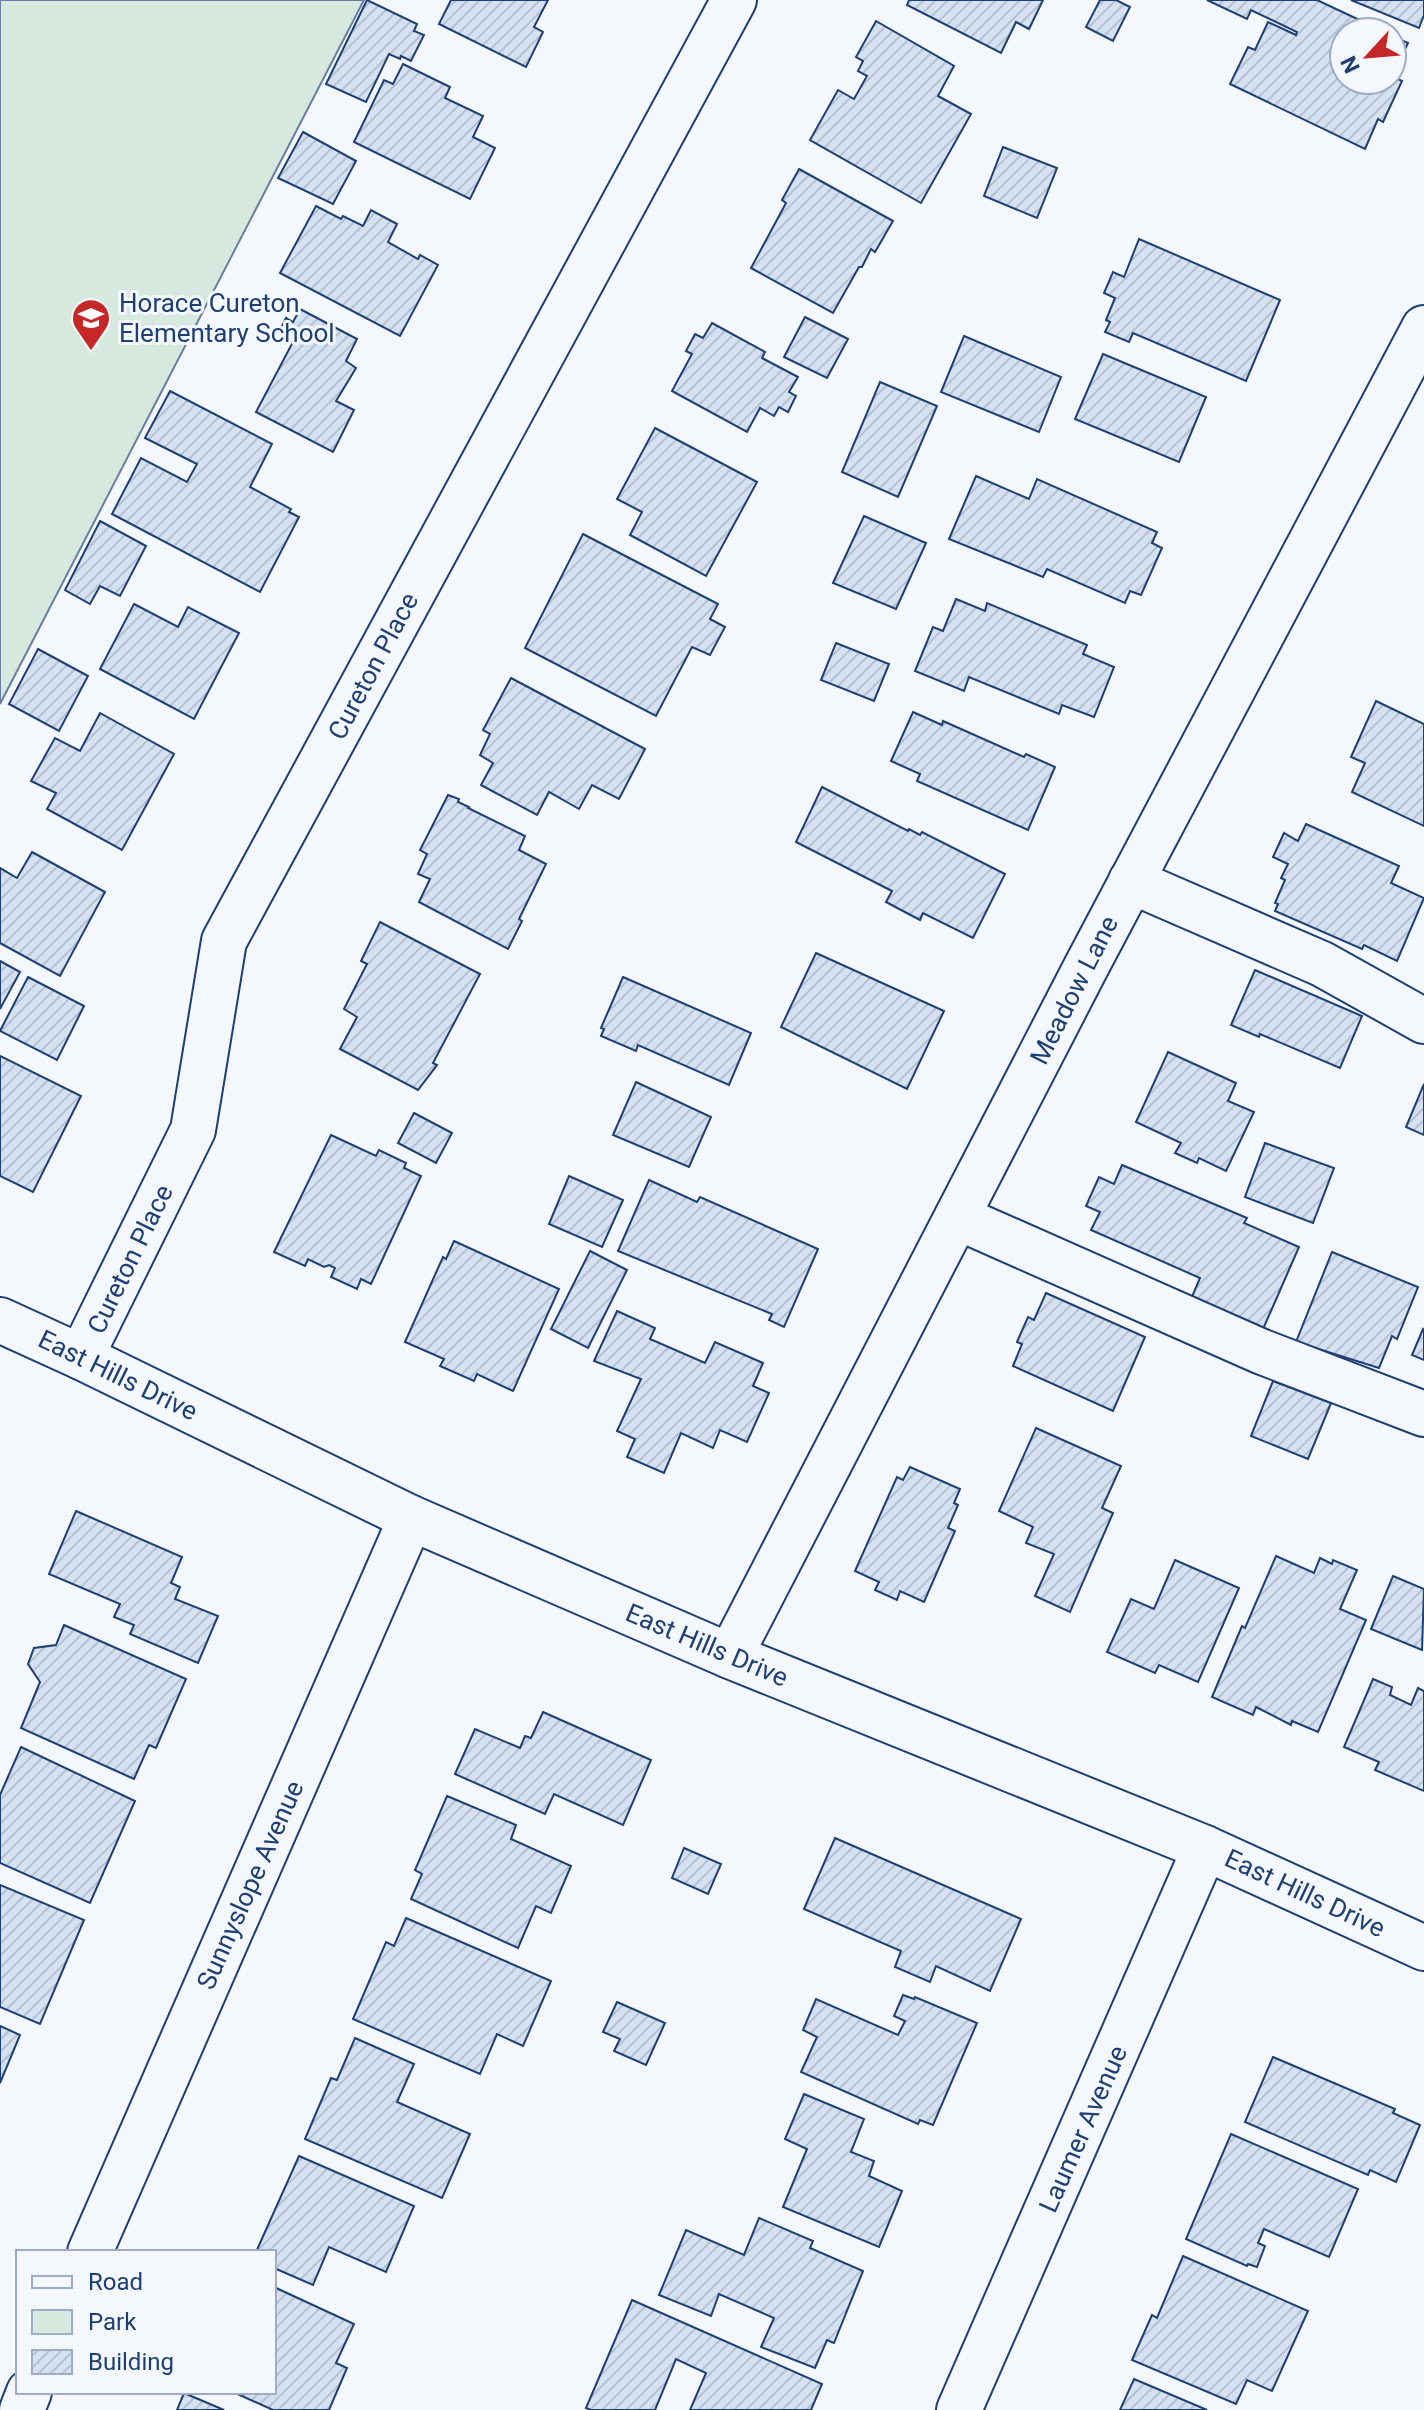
<svg xmlns="http://www.w3.org/2000/svg" width="1424" height="2410" viewBox="0 0 1424 2410" font-family="Roboto,sans-serif">
<style>
.green{fill:#d7e8df;stroke:#687fa3;stroke-width:2}
.building{fill:url(#building-hatch);stroke:#1d3f73;stroke-width:2}
.lines{fill:none;stroke-linecap:round;stroke-linejoin:round}
.minor-casing{stroke:#1d3f73;stroke-width:48}
.minor{stroke:#f4f7fb;stroke-width:44}
.labels{text-anchor:middle;stroke-width:6;stroke-linejoin:round;paint-order:stroke}
.poi-label{font-size:26px;fill:#1d3f73;stroke:#f4f7fb;text-anchor:start}
.street-label{font-size:26px;fill:#1d3f73;stroke:#f4f7fb}
</style>
<defs>
<pattern id="building-hatch" width="6" height="6" patternUnits="userSpaceOnUse" patternTransform="scale(2)"><rect width="6" height="6" fill="#d5e0f0"/><path d="M-1 1l2-2M0 6l6-6M5 7l2-2" fill="none" stroke="#b6c1d1"/></pattern>
</defs>
<rect width="100%" height="100%" fill="#f4f7fb"/>
<path class="green" d="M0,0h364l-364,704z"/>
<g class="building">
<path d="M367,0l50,24 -3,7 10,4 -13,26 -10,-5 -1,3 -11,-5 -23,48 -40,-18z"/>
<path d="M451,0h97l-14,27 9,5 -17,35 -87,-43z"/>
<path d="M909,0h134l-14,29 -13,-7 -15,31 -94,-48z"/>
<path d="M1100,0h16l14,7 -17,34 -27,-14z"/>
<path d="M1207,0h110l68,32h-41v48h48v-44l16,7 -16,33 10,5 -19,41 -5,-3 -13,30 -135,-65 18,-37 7,3 13,-28 28,13 1,-3 -46,-22 -4,9z"/>
<path d="M1351,0h73v15l-5,13z"/>
<path d="M876,21l78,45 -16,30 33,18 -50,89 -111,-63 28,-50 16,9 13,-23 -9,-5 5,-10 -7,-4z"/>
<path d="M403,64l47,23 -5,11 38,18 -10,21 22,11 -25,51 -116,-57 30,-62 9,4z"/>
<path d="M303,132l53,29 -23,43 -55,-26z"/>
<path d="M1003,147l54,21 -20,50 -53,-22z"/>
<path d="M799,169l94,52 -18,31 -4,-3 -9,18h-3l-26,46 -82,-45 35,-65 -4,-3z"/>
<path d="M316,206l25,13 2,-3 20,10 8,-16 26,14 -9,18 30,17 2,-4 18,10 -38,71 -120,-63z"/>
<path d="M1139,239l141,61 -34,81 -113,-48 -4,9 -24,-10 5,-10 -4,-2 9,-22 -11,-5 9,-21 11,5z"/>
<path d="M300,309l57,30 -11,22 10,7 -20,33 18,9 -21,42 -77,-40 38,-72 -15,-8 7,-14 7,4z"/>
<path d="M805,317l43,22 -21,39 -43,-21z"/>
<path d="M712,323l53,29 -3,6 36,19 -9,15 7,4 -8,16 -9,-5 -5,9 -14,-8 -13,24 -75,-41 20,-37 -6,-3 9,-17 8,4z"/>
<path d="M964,336l97,41 -22,55 -98,-40z"/>
<path d="M1103,354l103,43 -27,65 -104,-43z"/>
<path d="M880,382l57,24 -39,91 -56,-25z"/>
<path d="M170,391l102,53 -22,43 41,22 -2,3 10,5 -39,75 -148,-78 29,-56 46,24 10,-18 -52,-26z"/>
<path d="M655,428l102,54 -51,94 -76,-41 12,-23 -25,-13z"/>
<path d="M976,476l53,23 8,-20 120,53 -5,11 10,5 -21,47 -11,-4 -5,12 -78,-34 -4,8 -94,-38z"/>
<path d="M864,516l62,27 -30,66 -63,-26z"/>
<path d="M100,521l46,25 -26,50 -20,-10 -10,18 -25,-14z"/>
<path d="M583,534l135,70 -8,15 15,8 -15,28 -18,-8 -36,69 -131,-68z"/>
<path d="M956,599l29,12 2,-8 100,42 -4,9 31,13 -20,50 -32,-12 -3,9 -90,-37 -5,14 -49,-20 18,-44 10,4z"/>
<path d="M134,604l44,23 10,-20 51,26 -45,86 -94,-50z"/>
<path d="M836,643l53,21 -15,37 -53,-21z"/>
<path d="M38,649l50,27 -29,55 -50,-27z"/>
<path d="M511,678l134,71 -26,50 -27,-14 -13,24 -30,-17 -12,23 -56,-30 12,-22 -13,-8 10,-21 -7,-4z"/>
<path d="M1376,701l48,23v102l-72,-34 13,-29 -14,-6z"/>
<path d="M913,712l29,13 1,-4 81,36 2,-3 29,13 -27,63 -111,-49 3,-7 -29,-13z"/>
<path d="M100,713l74,41 -52,96 -75,-41 9,-16 -25,-12 24,-43 25,13z"/>
<path d="M822,787l86,44 1,-2 11,6 2,-3 83,42 -32,64 -50,-25 -3,7 -34,-18 6,-11 -96,-49z"/>
<path d="M448,795l11,4 -1,3 11,5 -1,1 57,28 -6,14 27,14 -27,55 3,2 -14,28 -89,-47 11,-23 -12,-5 9,-20 -7,-4z"/>
<path d="M1306,824l93,42 -8,17 33,15 -27,63 -33,-16 -2,4 -87,-38 3,-7 -3,-1 10,-23 -4,-2 7,-14 -15,-7 11,-24 14,8z"/>
<path d="M32,852l73,40 -45,84 -60,-33v-75l17,10z"/>
<path d="M380,922l100,52 -47,89 4,2 -19,25 -78,-41 17,-32 -13,-8 23,-45 -6,-3z"/>
<path d="M816,953l128,58 -37,78 -126,-62z"/>
<path d="M0,961l20,11 -20,37z"/>
<path d="M1255,970l107,46 -22,52 -80,-34 -1,3 -28,-12z"/>
<path d="M28,977l56,29 -27,54 -57,-29z"/>
<path d="M623,977l128,56 -22,52 -91,-40 -2,6 -35,-15 3,-7 -3,-1z"/>
<path d="M1168,1052l68,31 -8,18 26,11 -28,59 -27,-13 -2,5 -22,-10 6,-10 -45,-21z"/>
<path d="M0,1056l81,40 -48,96 -33,-16z"/>
<path d="M636,1082l75,35 -22,50 -76,-32z"/>
<path d="M1424,1084v51l-18,-8z"/>
<path d="M414,1113l38,20 -16,30 -38,-20z"/>
<path d="M331,1135l45,21 3,-6 27,13 -2,5 17,8 -50,108 -10,-5 -4,10 -26,-12 4,-9 -6,-3 -5,2 -16,-8 -3,7 -31,-14z"/>
<path d="M1265,1143l69,25 -21,55 -68,-26z"/>
<path d="M1122,1165l125,53 -3,5 55,24 -39,89 -71,-32 11,-26 -109,-48 9,-18 -14,-6 13,-29 15,7z"/>
<path d="M569,1176l54,24 -21,47 -53,-23z"/>
<path d="M649,1180l48,22 3,-5 118,52 -34,78 -15,-7 3,-6 -154,-63z"/>
<path d="M454,1241l105,48 -46,102 -36,-17 -3,7 -34,-15 4,-7 -39,-17 38,-85 3,2z"/>
<path d="M590,1251l37,19 -39,78 -37,-19z"/>
<path d="M1332,1252l86,35 -21,52 -5,-3 -13,32 -83,-26z"/>
<path d="M1046,1293l99,44 -32,74 -100,-45 9,-22 -5,-2 11,-25 6,3z"/>
<path d="M617,1311l38,17 -5,11 55,24 10,-21 48,21 -10,23 16,7 -22,49 -27,-12 -7,18 -32,-15 -17,40 -37,-16 8,-18 -18,-8 24,-52 -47,-18z"/>
<path d="M1423,1329l1,1v30l-12,-5z"/>
<path d="M1273,1381l58,22 -23,56 -57,-23z"/>
<path d="M1036,1428l85,38 -19,42 11,5 -43,99 -35,-16 19,-42 -28,-11 7,-16 -34,-16z"/>
<path d="M910,1467l50,22 -6,14 4,2 -10,23 7,3 -31,71 -24,-11 -3,9 -22,-10 4,-8 -24,-11 42,-94 6,3z"/>
<path d="M76,1511l106,46 -11,26 9,4 -5,12 43,17 -20,47 -68,-29 4,-9 -20,-8 6,-13 -71,-30z"/>
<path d="M1276,1556l38,17 6,-15 12,6 1,-4 24,10 -17,39 26,11 -48,112 -26,-11 -1,4 -35,-18 -3,8 -41,-18 30,-71 3,2z"/>
<path d="M1175,1560l64,28 -41,94 -39,-17 -4,8 -48,-21 24,-53 23,10z"/>
<path d="M1393,1576l31,13 -2,61 -51,-21z"/>
<path d="M64,1625l122,54 -30,69 -7,-3 -15,34 -113,-51 19,-46 -12,-18 6,-16 22,-3z"/>
<path d="M1373,1679l19,8 -2,8 21,10 7,-17 6,3v100l-49,-21 4,-8 -35,-15z"/>
<path d="M543,1712l108,48 -28,65 -69,-31 -9,20 -90,-40 20,-45 45,19 5,-12 6,2z"/>
<path d="M21,1747l114,54 -45,102 -90,-40v-68z"/>
<path d="M447,1796l69,29 -5,14 60,27 -20,47 -15,-7 -18,42 -107,-49 11,-25 -7,-4z"/>
<path d="M835,1838l186,81 -31,72 -54,-25 -6,16 -35,-15 6,-16 -97,-42z"/>
<path d="M684,1848l37,16 -13,30 -36,-16z"/>
<path d="M0,1885l84,35 -44,104 -40,-17z"/>
<path d="M406,1918l145,63 -28,65 -26,-12 -17,40 -127,-55 33,-77 8,4z"/>
<path d="M903,1995l11,4 1,-2 62,26 -44,102 -13,-5 -2,4 -117,-52 16,-35 -14,-7 13,-31 82,36 7,-14 -11,-5z"/>
<path d="M617,2002l48,21 -19,42 -32,-14 6,-12 -17,-7z"/>
<path d="M0,2026l20,9 -20,48z"/>
<path d="M355,2038l59,26 -17,38 73,32 -28,64 -137,-59 26,-61 6,2z"/>
<path d="M1273,2057l122,52 -2,4 27,12 -24,57 -26,-12 -2,5 -123,-53z"/>
<path d="M804,2094l60,25 -13,33 23,9 -5,15 33,15 -23,56 -96,-40 24,-58 -22,-10z"/>
<path d="M1231,2134l127,55 -29,68 -65,-28 -6,14 7,3 -8,21 -9,-3 -1,2 -61,-27z"/>
<path d="M299,2156l115,50 -28,66 -57,-25 -16,38 -39,-17v-16h-18z"/>
<path d="M759,2218l54,23 -3,7 53,23 -29,72 -7,-3 -12,28 -54,-21 13,-29 -55,-24 -8,22 -52,-21 27,-65 58,25z"/>
<path d="M1183,2256l125,55 -36,80 -25,-11 -11,24 -104,-44 20,-45 5,3z"/>
<path d="M274,2287l80,37 -18,39 11,5 -18,42h-56l-40,-18h41z"/>
<path d="M632,2300l190,84 -11,26h-121l16,-37 -30,-14 -21,51h-64l-5,-2z"/>
<path d="M1134,2379l73,31h-87z"/>
<path d="M184,2393l40,17h-47z"/>
</g>
<g class="lines">
<defs>
<g id="minor">
<path d="M1131,881l191,83 102,57"/>
<path d="M957,1217l303,134 164,63"/>
<path d="M0,1320l81,37 330,161 319,138 475,192 219,100"/>
<path d="M81,1357l112,-227 31,-189 510,-941"/>
<path d="M730,1656l356,-689 338,-639"/>
<path d="M90,2252l321,-734"/>
<path d="M22,2410l7,-18"/>
<path d="M959,2410l246,-562"/>
</g>
</defs>
<use href="#minor" class="minor-casing"/>
<use href="#minor" class="minor"/>
</g>
<defs>
<symbol id="school-pin" viewBox="-11 -11 22 30"><path d="M0 17L-7.5 6A9.5 9.5 0 1 1 7.5 6Z" fill="#c62828" stroke="#f4f7fb"/><path d="M0-5L7-2L0 1L-7-2ZM-4 1L0 2.5L4 1V4Q0 6-4 4Z" fill="#fff"/></symbol>
</defs>
<g fill-rule="evenodd">
<use href="#school-pin" x="69" y="296" width="44" height="60"/>
</g>
<g class="labels">
<g class="poi-label">
<text x="119" y="312">Horace Cureton<tspan x="119" dy="30">Elementary School</tspan></text>
</g>
<g class="street-label">
<text transform="translate(373 666) rotate(-62)" y="9">Cureton Place</text>
<text transform="translate(1074 990) rotate(-63)" y="9">Meadow Lane</text>
<text transform="translate(130 1259) rotate(-64)" y="9">Cureton Place</text>
<text transform="translate(118 1375) rotate(26)" y="9">East Hills Drive</text>
<text transform="translate(707 1645) rotate(23)" y="9">East Hills Drive</text>
<text transform="translate(250 1885) rotate(-66)" y="9">Sunnyslope Avenue</text>
<text transform="translate(1305 1893) rotate(25)" y="9">East Hills Drive</text>
<text transform="translate(1083 2129) rotate(-66)" y="9">Laumer Avenue</text>
</g>
</g>
<rect x="16" y="2250" width="260" height="144" fill="#f4f7fb" stroke="#9eadc5" stroke-width="2"/>
<rect x="32" y="2276" width="40" height="12" fill="#f4f7fb" stroke="#9eadc5" stroke-width="2"/>
<text x="88" y="2290" font-size="24" fill="#1d3f73">Road</text>
<rect x="32" y="2310" width="40" height="24" fill="#d7e8df" stroke="#9eadc5" stroke-width="2"/>
<text x="88" y="2330" font-size="24" fill="#1d3f73">Park</text>
<rect x="32" y="2350" width="40" height="24" fill="url(#building-hatch)" stroke="#9eadc5" stroke-width="2"/>
<text x="88" y="2370" font-size="24" fill="#1d3f73">Building</text>
<g transform="translate(1368 56) rotate(244)"><circle r="38" fill="#f4f7fb" stroke="#9eadc5" stroke-width="2"/>
<path d="M0-6L14 30L0 20L-14 30Z" fill="#c62828"/>
<text y="-12" font-size="22" font-weight="bold" text-anchor="middle" fill="#1d3f73">N</text>
</g>
</svg>
